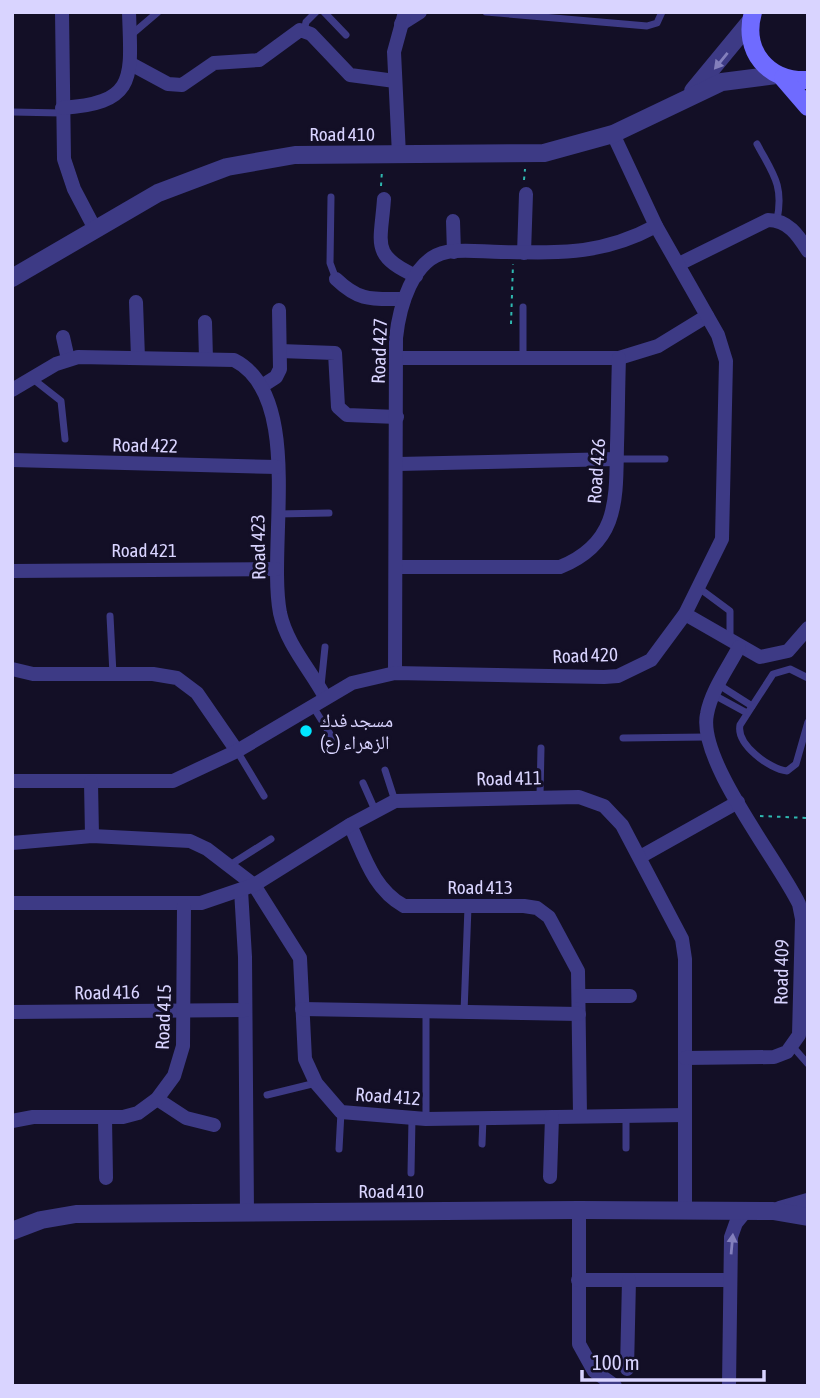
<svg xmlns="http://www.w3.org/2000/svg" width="820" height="1398" viewBox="0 0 820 1398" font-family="'Asap Condensed','Noto Naskh Arabic',sans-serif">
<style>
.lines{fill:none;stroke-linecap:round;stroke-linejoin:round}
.path{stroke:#2fb8b0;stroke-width:2;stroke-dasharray:3.5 5;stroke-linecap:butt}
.service{stroke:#3d3a85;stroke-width:7}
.minor{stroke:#3d3a85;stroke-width:14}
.tertiary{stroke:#3d3a85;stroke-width:18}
.secondary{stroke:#6f6bff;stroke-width:18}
.oneway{fill:#837fbc}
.poi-dot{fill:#00e5ff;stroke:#130f26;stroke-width:2.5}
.labels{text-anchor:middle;stroke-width:6;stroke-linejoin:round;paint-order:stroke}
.street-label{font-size:19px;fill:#d9d4ff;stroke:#130f26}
.poi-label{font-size:19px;fill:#d9d4ff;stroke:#130f26;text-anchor:start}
</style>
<rect width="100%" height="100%" fill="#130f26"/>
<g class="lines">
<g class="path">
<path d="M524,180l1,-11"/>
<path d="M381,186l1,-16"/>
<path d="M511,324l2,-60"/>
<path d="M760,816l48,2"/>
</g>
<g class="service">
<path d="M324,12l22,23"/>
<path d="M486,12l161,14 10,-3 5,-11"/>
<path d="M304,31l2,-9 10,-10"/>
<path d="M131,35l27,-23"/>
<path d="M12,112l50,1"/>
<path d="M757,144c16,30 27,41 20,76"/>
<path d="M331,197l-1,66 6,16"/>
<path d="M523,357v-50"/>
<path d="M33,379l28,22 4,38"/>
<path d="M617,459h48"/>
<path d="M277,514l52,-1"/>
<path d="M699,588l31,23v29"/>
<path d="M110,616l3,58"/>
<path d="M808,678l-18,-9 -17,5 -33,51c-4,19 29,44 47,46l9,-7 12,-42"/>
<path d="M719,685l33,21"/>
<path d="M321,686l4,-39"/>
<path d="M714,695l33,18"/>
<path d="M312,705l25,40"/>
<path d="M623,738l83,-1"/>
<path d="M237,751l27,45"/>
<path d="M385,770l10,31"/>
<path d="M363,783l12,27"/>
<path d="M540,796l1,-48"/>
<path d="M230,865l41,-26"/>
<path d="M464,1012l4,-105"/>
<path d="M793,1047l15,17"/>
<path d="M267,1095l49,-12"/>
<path d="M426,1119v-108"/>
<path d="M482,1144l1,-26"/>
<path d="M626,1148v-33"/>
<path d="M339,1149l2,-37"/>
<path d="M411,1173l1,-55"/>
</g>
<g class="minor">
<path d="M62,12l2,147 10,30 21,40"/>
<path d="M401,24l19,-12"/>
<path d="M131,64l37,20 14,1 32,-22 45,-3 41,-30 11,4 39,41 45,6"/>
<path d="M62,108c76,-5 69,-31 67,-96"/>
<path d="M399,155l-5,-103 11,-40"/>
<path d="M384,199c-3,45 -14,56 32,77"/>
<path d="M453,221l1,31"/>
<path d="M524,253l2,-59"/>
<path d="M679,264l89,-44c20,0 30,15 40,31"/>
<path d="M336,279c24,23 36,20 68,20"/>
<path d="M136,302l2,56"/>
<path d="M205,322l1,37"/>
<path d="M63,337l5,22"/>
<path d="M280,351l55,2 3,54 9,8 50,2"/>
<path d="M397,358h222l39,-12 49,-30"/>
<path d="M262,386l14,-9 4,-8 -1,-59"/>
<path d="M12,390l44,-26 22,-7 156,3c71,36 33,185 46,253 7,32 30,56 45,84"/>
<path d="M12,460l265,7"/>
<path d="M398,464l219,-5"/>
<path d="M397,567h163c59,-24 56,-67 57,-122 1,-29 1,-58 2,-87"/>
<path d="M12,571l264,-2"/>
<path d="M685,614l75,43 28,-6 20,-23"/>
<path d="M12,669l21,5h120l24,4 20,15 40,58"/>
<path d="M395,673l1,-335c3,-29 16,-80 51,-86 17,-3 37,0 54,0 60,1 101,3 155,-26"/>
<path d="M12,781h161l64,-30 115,-68 43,-10 209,4 14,-1 33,-16 34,-46 37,-75 4,-178 -8,-26 -62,-109 -43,-92"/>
<path d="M91,782l1,54"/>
<path d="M350,825c14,30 23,64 54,81h120l13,2 12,9 29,54 2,144"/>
<path d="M12,843l80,-7 98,5 17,8 47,36 46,73 5,101 11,24 25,29 85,7 259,-4"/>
<path d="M640,857l98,-55"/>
<path d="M241,890l4,67 2,256"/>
<path d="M12,903h189l53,-18 96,-60 45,-24 184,-4 25,9 18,19 60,114 3,20v253"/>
<path d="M579,996h51"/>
<path d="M302,1009l277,5"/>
<path d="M12,1012l233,-2"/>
<path d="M685,1058l89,-1 13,-5 12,-17 3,-116 -3,-15c-21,-44 -102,-144 -92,-190 4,-23 21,-46 32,-67"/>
<path d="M157,1099l29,19 28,7"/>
<path d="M105,1118l1,60"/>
<path d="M12,1121l21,-4h90l15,-4 19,-14 17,-23 9,-30 1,-140"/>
<path d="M550,1177l2,-60"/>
<path d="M579,1210v134l15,27 21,15"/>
<path d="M578,1280h152"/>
<path d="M627,1369l2,-89"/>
<path d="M729,1386l2,-149 5,-14 9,-11"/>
</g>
<g class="tertiary">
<path d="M693,91l57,-69"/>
<path d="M12,278l146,-85 69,-26 68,-12 249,-2 69,-19 109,-52 54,-7"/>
<path d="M780,1210l28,-8"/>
<path d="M12,1231l29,-11 35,-6 503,-4 194,1 35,6"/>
</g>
<g class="secondary">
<path d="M753,12c-11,39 15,70 55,68"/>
<path d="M783,78l25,29"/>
</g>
</g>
<defs><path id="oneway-solid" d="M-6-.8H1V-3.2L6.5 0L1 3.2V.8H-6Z" transform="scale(1.75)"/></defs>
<g class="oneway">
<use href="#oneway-solid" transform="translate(721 61) rotate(129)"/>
<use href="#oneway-solid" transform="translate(732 1244) rotate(-85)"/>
</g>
<circle class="poi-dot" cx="306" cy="731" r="7"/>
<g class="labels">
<g class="street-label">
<text x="342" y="141">Road 410</text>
<text transform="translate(379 351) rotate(-88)" y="7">Road 427</text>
<text transform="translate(145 445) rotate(1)" y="7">Road 422</text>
<text transform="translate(596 471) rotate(-86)" y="7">Road 426</text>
<text transform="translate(258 547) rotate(-91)" y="7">Road 423</text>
<text x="144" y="557">Road 421</text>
<text transform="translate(585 655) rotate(-2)" y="7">Road 420</text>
<text transform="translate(509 778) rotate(-1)" y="7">Road 411</text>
<text x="480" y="894">Road 413</text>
<text transform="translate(781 972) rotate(-89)" y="7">Road 409</text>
<text transform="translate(107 992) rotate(-1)" y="7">Road 416</text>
<text transform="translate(163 1017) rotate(-88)" y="7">Road 415</text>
<text transform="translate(388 1096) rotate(4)" y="7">Road 412</text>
<text x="391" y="1198">Road 410</text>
</g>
<g class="poi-label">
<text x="320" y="727">مسجد فدك<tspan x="320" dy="22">الزهراء (ع)</tspan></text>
</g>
</g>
<rect width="820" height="1398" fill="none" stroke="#d9d4ff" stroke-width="28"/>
<path d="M582 1370v10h182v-10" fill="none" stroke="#d9d4ff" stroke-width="3.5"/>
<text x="592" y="1370" font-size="21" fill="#d9d4ff" stroke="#130f26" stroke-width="5" paint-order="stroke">100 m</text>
</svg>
